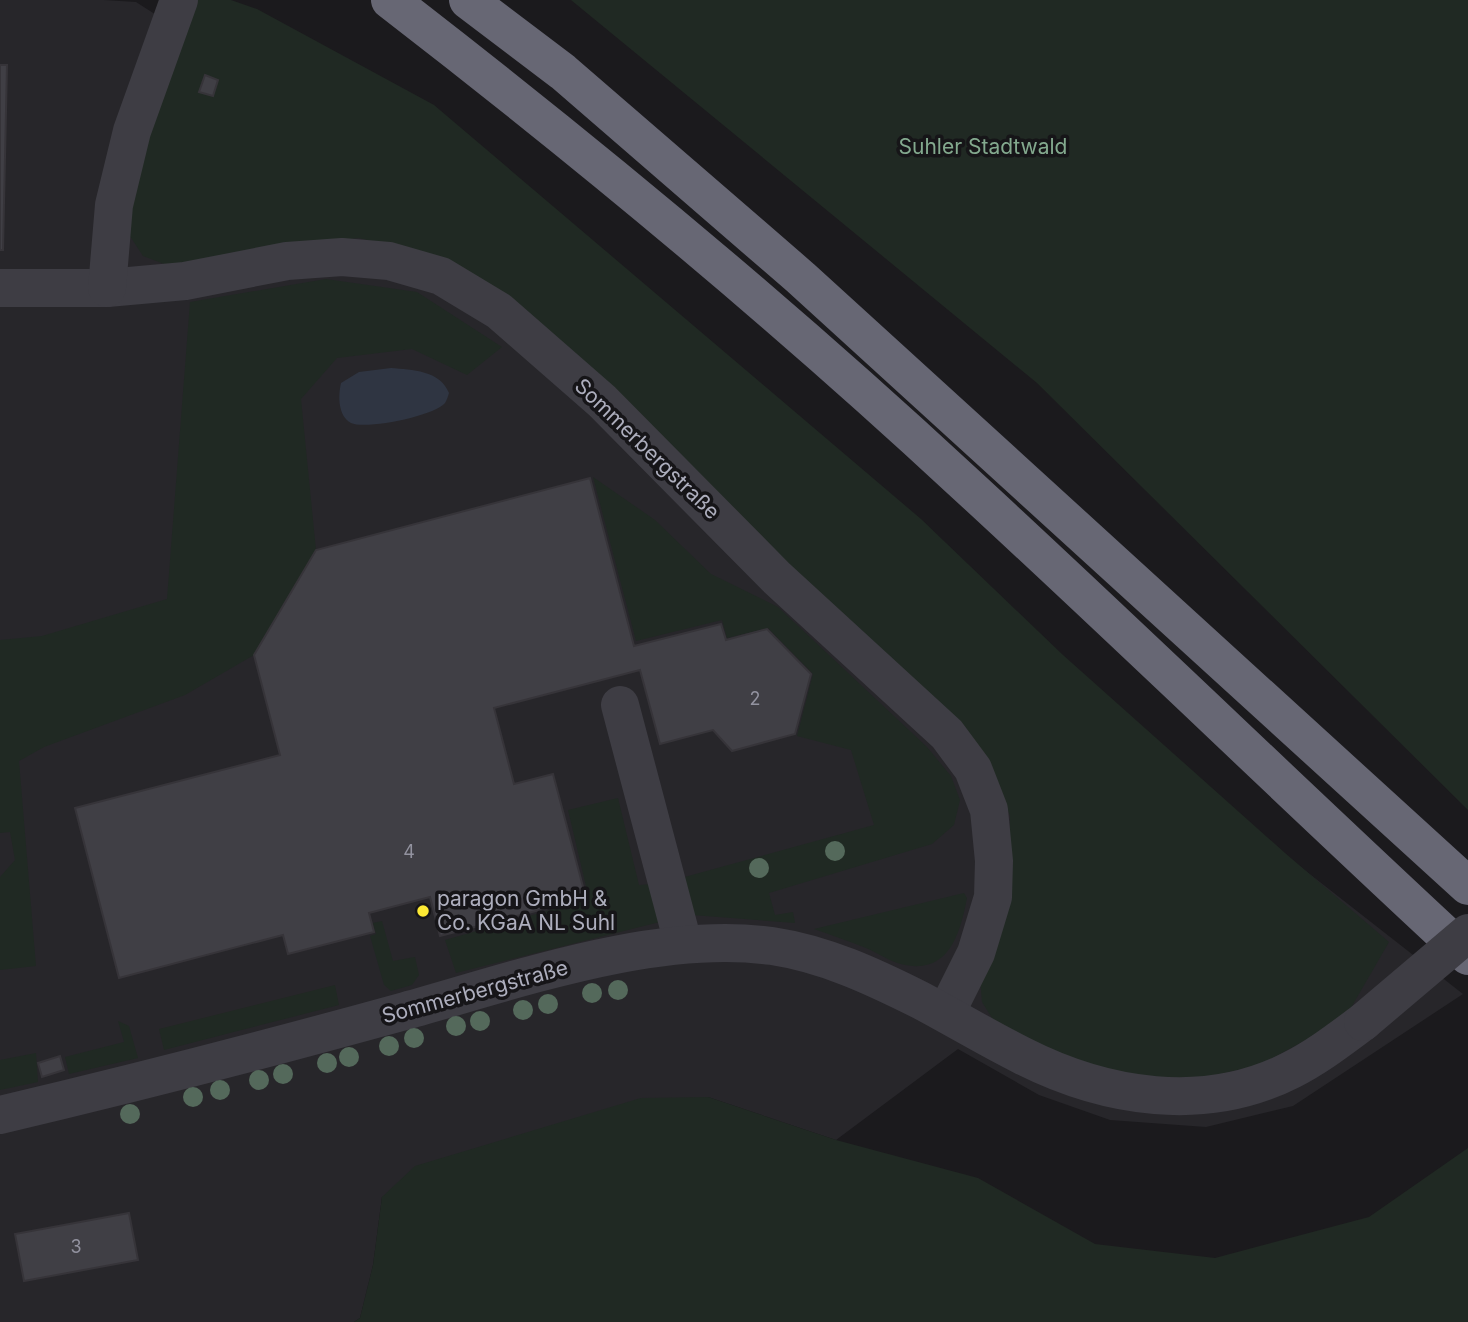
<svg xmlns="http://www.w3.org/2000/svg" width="1468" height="1322" viewBox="0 0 1468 1322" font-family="Inter,sans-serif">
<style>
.built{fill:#27262a}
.green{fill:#202923}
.water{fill:#2f3542}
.building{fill:#403f45;stroke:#363439;stroke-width:2}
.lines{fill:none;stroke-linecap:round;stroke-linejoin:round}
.minor{stroke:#3e3d44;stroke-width:38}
.highway{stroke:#676774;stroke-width:38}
.minor-bridge{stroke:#3e3d44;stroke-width:38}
.tree{fill:#54695b}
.poi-dot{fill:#fce934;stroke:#161518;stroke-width:2.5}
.labels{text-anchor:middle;stroke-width:7;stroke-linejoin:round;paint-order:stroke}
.number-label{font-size:18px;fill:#92929f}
.park-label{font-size:21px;fill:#83a98e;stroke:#161518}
.street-label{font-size:21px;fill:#adaebd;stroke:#161518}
.poi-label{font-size:21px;fill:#adaebd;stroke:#161518;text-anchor:start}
</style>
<rect width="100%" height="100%" fill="#1b1a1d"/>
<path class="built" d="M0,0h104l32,2 328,210 999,782 -170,112 -87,21 -96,-7 -71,-25 -81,-46 -122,91 -128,-43 -326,100 -9,68 -13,53 -6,4h-354z"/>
<g class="green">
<path d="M194,0h37l26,9 177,96 487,414 142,136 222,198 104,89 -41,71 -44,28 -44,24 -49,11 -35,5 -76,-11 -103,-44 -15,-24 -2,-24 29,-86 1,-76 -24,-57 -546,-501 -81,-20 -52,6 -135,23 -29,-11 -17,-26 4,-34z"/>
<path d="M571,0h897v810l-431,-427z"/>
<path d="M326,279l91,13 85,55 -35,28 -55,-26 -75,9 -36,41 15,151 -62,105 -69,40 -141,52 -25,14 17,205 -36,4v-93l15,-17 -5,-28 -10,1v-193l42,-4 125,-37 23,-297z"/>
<path d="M593,477l62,43 56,54 67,33 149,140 24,29 9,24 -6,25 -22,19 -163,49 6,22 18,-3 2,11 -103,-8 -11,-37 193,-53 -23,-75 -54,-14 16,-62 -45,-46 -41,10 -5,-18 -86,21z"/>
<path d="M618,798l21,87 15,-1 10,37 -208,52 -11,-33 144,-41 -21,-89z"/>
<path d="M964,893l3,5c-7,37 -19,78 -66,66 -12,-3 -23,-11 -35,-16 -17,-7 -35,-13 -52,-19z"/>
<path d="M382,921l11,40 22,-4 4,18 -7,10 -21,6 -7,-6 -14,-49 6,-2 -3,-11z"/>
<path d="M335,985l4,20 -175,45 -5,-21z"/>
<path d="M118,1021l11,5 9,32 -69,16 -4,-17 59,-15z"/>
<path d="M36,1053l2,29 -38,8v-30z"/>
<path d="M708,1097l128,43 142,38 117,66 120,14 154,-41 99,-69v174h-1114l6,-4 13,-53 9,-68 33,-31 226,-68z"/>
</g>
<path class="water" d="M391,368c21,2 49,2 58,25 -1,3 -2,7 -4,10 -11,13 -79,27 -94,20 -13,-7 -13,-27 -10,-40l18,-11z"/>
<g class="building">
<path d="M0,65h7l-4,185h-3z"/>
<path d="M205,75l13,5 -5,16 -14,-4z"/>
<path d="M590,478l44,168 87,-22 5,16 41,-11 44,45 -16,60 -63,17 -19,-21 -53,14 -20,-74 -146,38 20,76 39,-10 33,124 -146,38 -10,-39 -61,16 5,19 -86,22 -5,-19 -164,43 -44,-170 205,-53 -26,-100 62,-105z"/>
<path d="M60,1056l4,14 -22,7 -4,-14z"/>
<path d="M129,1213l9,47 -114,21 -9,-47z"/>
</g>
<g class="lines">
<g class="minor">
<path d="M0,288h107l78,-7 102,-20 55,-4 47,4 52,15 58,35 103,90 175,177 170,156 26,35 16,41 5,51 -1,36 -17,56 -30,60"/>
<path d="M107,288l7,-83 18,-74 47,-131"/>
<path d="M620,705l63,238"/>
<path d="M0,1115c136,-32 271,-67 405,-104 112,-31 251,-81 367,-65 53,8 100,30 148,54 34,18 67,38 101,55 84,43 184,59 270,15 26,-13 49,-31 72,-48"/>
</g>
<g class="highway">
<path d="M390,0c197,152 389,311 571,480 171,157 337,319 507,476"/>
<path d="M468,0l95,72 238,206 667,608"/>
</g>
<path class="minor-bridge" d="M1363,1022l105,-89"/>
</g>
<g class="tree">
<circle cx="835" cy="851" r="10"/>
<circle cx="759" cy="868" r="10"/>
<circle cx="618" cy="990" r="10"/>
<circle cx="592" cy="993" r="10"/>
<circle cx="548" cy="1004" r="10"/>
<circle cx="523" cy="1010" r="10"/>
<circle cx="480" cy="1021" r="10"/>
<circle cx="456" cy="1026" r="10"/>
<circle cx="414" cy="1038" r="10"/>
<circle cx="389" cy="1046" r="10"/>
<circle cx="349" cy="1057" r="10"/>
<circle cx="327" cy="1063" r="10"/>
<circle cx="283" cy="1074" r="10"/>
<circle cx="259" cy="1080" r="10"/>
<circle cx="220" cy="1090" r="10"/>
<circle cx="193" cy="1097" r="10"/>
<circle cx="130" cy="1114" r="10"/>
</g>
<circle class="poi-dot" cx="423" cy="911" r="7"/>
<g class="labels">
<g class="number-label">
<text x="755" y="705">2</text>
<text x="409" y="858">4</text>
<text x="76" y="1253">3</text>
</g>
<g class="park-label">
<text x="983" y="154">Suhler Stadtwald</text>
</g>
<g class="street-label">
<text transform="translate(647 449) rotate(44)" y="7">Sommerbergstraße</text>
<text transform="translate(475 992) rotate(-15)" y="7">Sommerbergstraße</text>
</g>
<g class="poi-label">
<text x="437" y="906">paragon GmbH &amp;<tspan x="437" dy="24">Co. KGaA NL Suhl</tspan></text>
</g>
</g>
</svg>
